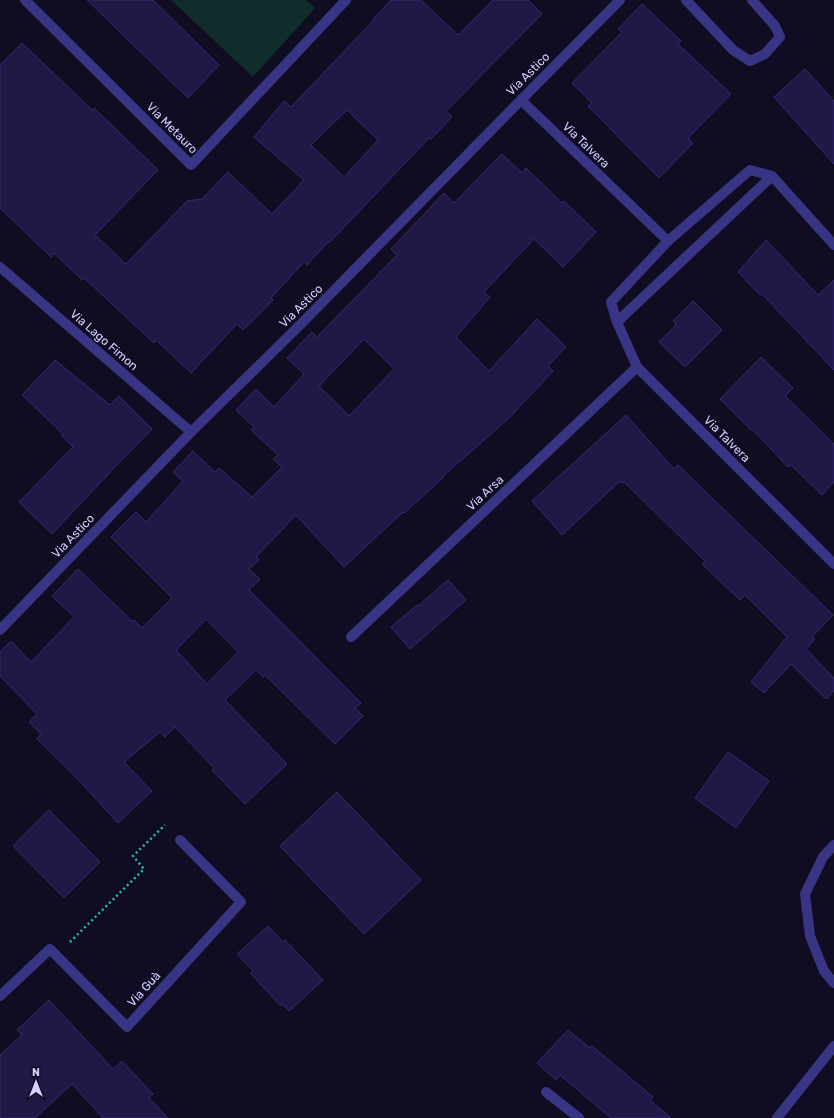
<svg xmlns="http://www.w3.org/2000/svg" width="834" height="1118" viewBox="0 0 834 1118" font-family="Rubik,sans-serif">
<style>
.green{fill:#102d2c}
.building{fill:#211845;stroke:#372972;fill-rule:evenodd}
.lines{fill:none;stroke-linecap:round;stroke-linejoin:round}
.path{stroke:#29b9ae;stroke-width:2.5;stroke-dasharray:2 3;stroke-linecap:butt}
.minor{stroke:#383684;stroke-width:10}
.labels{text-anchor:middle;stroke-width:3;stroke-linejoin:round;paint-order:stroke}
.street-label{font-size:12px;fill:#d4cfff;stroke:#100d23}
</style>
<rect width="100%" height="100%" fill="#100d23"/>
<path class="green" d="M171,0h135l9,8 -62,69z"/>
<g class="building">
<path d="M87,0h66l66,65 -31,33z"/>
<path d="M391,0h30l37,35 35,-35h35l14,14 -96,97 6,6 -21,22 -2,-1 -100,105 -1,-1 -21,23 -3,-3 -33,36 2,2 -30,30 -6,-6 -46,49 -35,-33 -2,3 -70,-65 -2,2 -28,-27 -3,4 -51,-49v-143l22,-22 70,67 2,-2 64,62 -63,65 31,29 61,-63 15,-2 26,-27 44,42 32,-34 -50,-43 30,-36 7,6 83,-87 -1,-1zM347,110l31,30 -34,37 -33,-32z"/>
<path d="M642,4l39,37 -3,3 53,50 -43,44 5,5 -34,35 -71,-72 4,-3 -20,-20 50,-51 -4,-3z"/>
<path d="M805,69l29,32v63l-60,-67z"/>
<path d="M502,154l20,19 4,-5 36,35 2,-2 32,31 -33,35 -29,-28 -50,53 6,5 -34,40 33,34 48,-52 29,28 -18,19 5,5 -45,48 -65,57 1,1 -40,36 -1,-1 -59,55 -48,-52 -40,42 3,3 -10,9 11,10 -11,11 112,113 -6,5 8,8 -28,28 -70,-69 -2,2 -7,-7 -31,30 62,64 -42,40 -33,-34 2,-2 -39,-41 -10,10 -5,-5 -36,30 28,29 -34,32 -46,-50 -35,-34 4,-5 -12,-12 8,-8 -37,-38v-24l11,-11 20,21 43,-45 -22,-21 26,-27 54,52 2,-1 8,8 30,-30 -61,-61 25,-25 10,10 37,-41 -10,-9 20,-21 22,21 4,-4 33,29 30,-30 -9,-8 5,-4 -27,-25 3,-3 -18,-17 20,-21 18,18 30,-33 -17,-16 25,-26 5,5 80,-82 -6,-6 53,-56 10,10zM364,339l30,30 -45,47 -30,-30zM206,619l32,33 -31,32 -31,-34z"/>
<path d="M766,240l52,55 16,-15v90l-72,-76 -2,1 -22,-23z"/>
<path d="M693,301l29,29 -37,37 -26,-25 17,-17 -3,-4z"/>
<path d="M761,357l32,31 -8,8 49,48v38l-12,13 -31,-30 -3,2 -36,-38 -1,1 -31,-31z"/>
<path d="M55,360l55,45 9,-9 33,33 -37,38 -63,67 -33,-32 54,-55 -11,-11 1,-2 -41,-39z"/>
<path d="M626,415l48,54 4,-4 155,150 -21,22 3,2 -9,10 28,29v13l-8,8 -35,-35 -27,29 -13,-11 36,-45 -42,-42 -5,5 -38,-36 3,-3 -81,-79 -2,1 -2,-2 -58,54 -30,-34z"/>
<path d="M448,580l18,20 -56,49 -19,-22 26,-22 1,1z"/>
<path d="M728,752l41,29 -33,47 -41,-30z"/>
<path d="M337,792l84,88 -57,54 -84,-88z"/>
<path d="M49,810l51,52 -36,36 -51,-52z"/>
<path d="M268,926l15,16 2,-2 38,40 -34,31 -7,-7 -2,1 -29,-31 2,-3 -16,-17z"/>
<path d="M49,1000l64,69 9,-8 31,33 -4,4 19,20h-65l-31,-34 -37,34h-35v-63l22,-20 -5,-5z"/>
<path d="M568,1030l22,18 2,-2 61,51 -3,3 21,18h-60l-51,-43 -4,5 -19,-17z"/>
</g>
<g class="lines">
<path class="path" d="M70,942l74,-73 -11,-13 32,-31"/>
<g class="minor">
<path d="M25,0l166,165 155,-165"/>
<path d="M686,0l47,50 17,11 15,-7 15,-17 -5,-11 -23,-26"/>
<path d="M521,100l147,141"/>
<path d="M834,245l-62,-69 -22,-6 -82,71 -57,61 6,20 20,45 197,197"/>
<path d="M0,267l191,165"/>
<path d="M617,322l155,-146"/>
<path d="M0,630l191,-198 111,-109 219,-223 99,-100"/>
<path d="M351,637l286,-270"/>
<path d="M834,845l-11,12 -18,37 5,42 14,35 10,12"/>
<path d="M0,996l50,-47 77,78 114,-125 -61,-62"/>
<path d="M546,1092l33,26"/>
<path d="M777,1118l57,-72"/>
</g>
</g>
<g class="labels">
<g class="street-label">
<text transform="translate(528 74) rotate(-45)" y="4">Via Astico</text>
<text transform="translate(172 128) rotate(45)" y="4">Via Metauro</text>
<text transform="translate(586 145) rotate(44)" y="4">Via Talvera</text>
<text transform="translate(301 306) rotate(-45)" y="4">Via Astico</text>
<text transform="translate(104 340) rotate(41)" y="4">Via Lago Fimon</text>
<text transform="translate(727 439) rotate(45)" y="4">Via Talvera</text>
<text transform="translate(485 493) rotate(-43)" y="4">Via Arsa</text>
<text transform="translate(73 536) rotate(-46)" y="4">Via Astico</text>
<text transform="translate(144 989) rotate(-48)" y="4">Via Guà</text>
</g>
</g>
<g transform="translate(36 1082)" stroke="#100d23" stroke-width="3" paint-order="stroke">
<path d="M0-3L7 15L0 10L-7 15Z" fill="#d4cfff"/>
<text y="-6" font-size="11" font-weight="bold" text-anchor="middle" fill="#d4cfff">N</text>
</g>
</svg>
